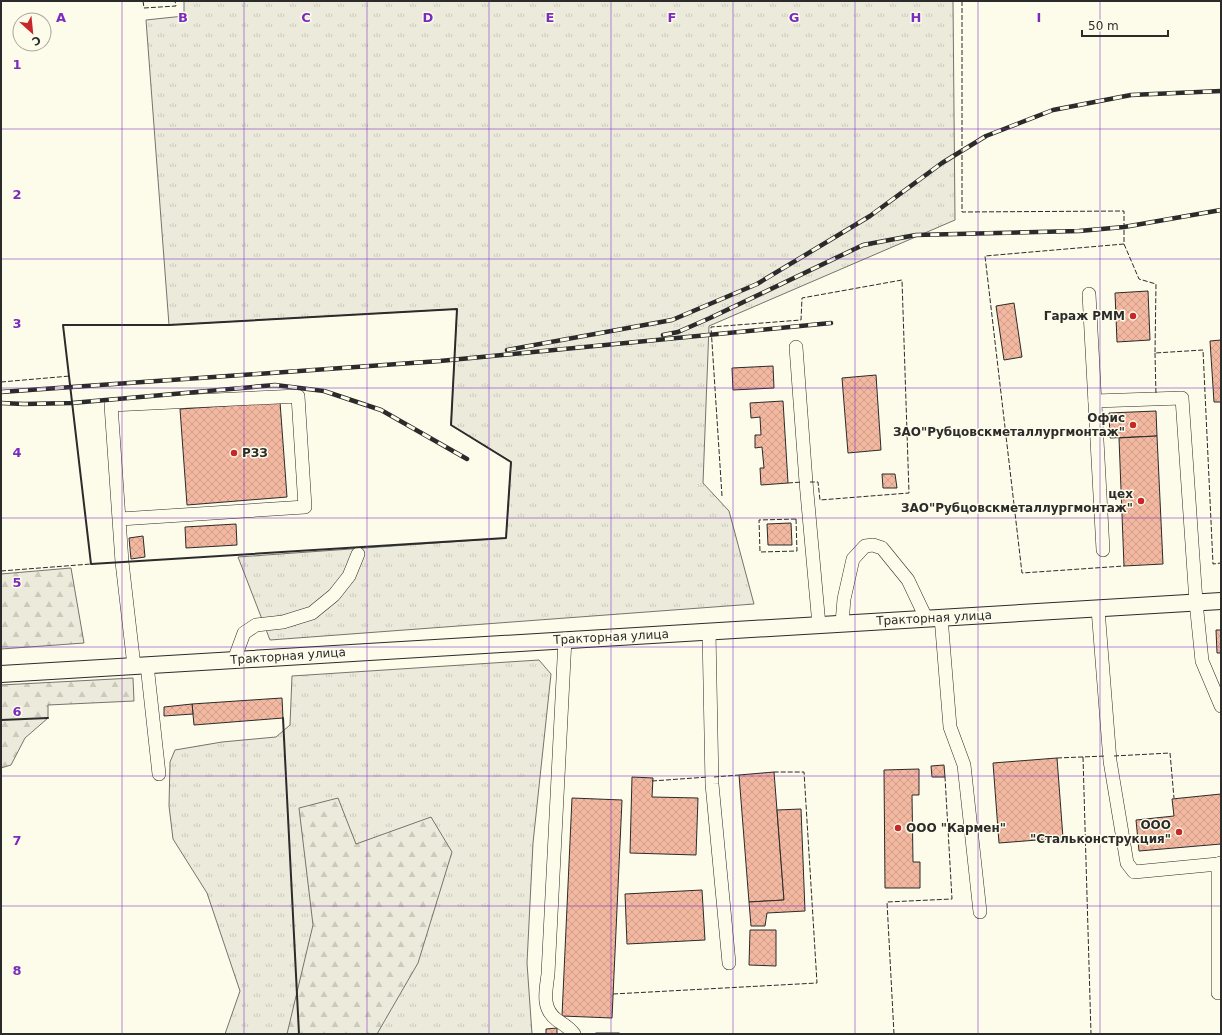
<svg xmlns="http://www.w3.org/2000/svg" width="1222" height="1035" viewBox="0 0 1222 1035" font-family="'DejaVu Sans',sans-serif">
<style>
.grass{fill:url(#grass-tufts);stroke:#74746e}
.forest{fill:url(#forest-firs);stroke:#74746e}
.building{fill:url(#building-cross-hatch);stroke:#2b2b2b}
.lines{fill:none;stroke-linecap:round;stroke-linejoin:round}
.minor-casing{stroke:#2b2b2b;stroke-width:14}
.major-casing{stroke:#2b2b2b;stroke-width:18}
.minor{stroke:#fdfbea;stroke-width:13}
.major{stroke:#fdfbea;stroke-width:16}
.rail-casing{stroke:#2b2b2b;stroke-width:4.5}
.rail{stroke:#fdfbea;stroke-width:3;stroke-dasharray:9;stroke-linecap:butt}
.fence{stroke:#2b2b2b;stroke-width:1;stroke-dasharray:5 2;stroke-linecap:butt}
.wall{stroke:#2b2b2b;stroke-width:2}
.grid{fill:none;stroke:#7b2cbf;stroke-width:1;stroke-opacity:0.55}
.poi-dot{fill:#c62828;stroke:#fdfbea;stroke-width:1.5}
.labels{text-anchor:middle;stroke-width:3;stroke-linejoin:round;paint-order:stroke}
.poi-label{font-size:12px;font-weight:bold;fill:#2b2b2b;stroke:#fdfbea;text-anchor:end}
.street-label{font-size:12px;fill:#2b2b2b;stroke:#fdfbea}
.grid-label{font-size:13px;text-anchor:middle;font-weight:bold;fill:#7b2cbf;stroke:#fdfbea;stroke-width:3;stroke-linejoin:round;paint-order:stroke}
</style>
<defs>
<pattern id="grass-tufts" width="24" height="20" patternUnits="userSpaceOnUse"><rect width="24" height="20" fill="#ecebdb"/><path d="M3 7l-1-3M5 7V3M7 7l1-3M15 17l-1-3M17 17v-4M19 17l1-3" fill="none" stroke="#cbcabc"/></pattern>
<pattern id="forest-firs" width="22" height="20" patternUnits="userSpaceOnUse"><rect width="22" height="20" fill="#ecebdb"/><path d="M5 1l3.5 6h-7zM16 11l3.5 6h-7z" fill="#cbcabc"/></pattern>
<pattern id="building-cross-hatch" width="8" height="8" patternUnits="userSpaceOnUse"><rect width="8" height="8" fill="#f2b8a0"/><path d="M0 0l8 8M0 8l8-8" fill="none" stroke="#d09e8a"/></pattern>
</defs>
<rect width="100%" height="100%" fill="#fdfbea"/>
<g class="grass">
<path d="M184,1h769l2,219 -246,106 -6,157 26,28 25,93 -484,36 -32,-83 268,-19 5,-76 -60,-37 6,-116 -288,16 -23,-305 38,-4z"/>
<path d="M539,660l12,14 -18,169 -6,120 5,71h-307l15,-43 -33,-98 -34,-54 -4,-33 1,-44 5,-12 47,-8 54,-5 14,-12 2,-49z"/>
</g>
<g class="forest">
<path d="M71,568l13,75 -83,6v-75z"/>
<path d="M133,678l1,23 -86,4v13l-23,20 -14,27 -10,3v-83z"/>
<path d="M338,798l18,46 75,-27 21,35 -34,111 -41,71h-90l26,-109 -14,-117z"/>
</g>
<g class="building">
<path d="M1148,291l2,49 -33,2 -2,-49z"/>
<path d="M1014,303l8,54 -18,3 -8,-54z"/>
<path d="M1221,340v62h-7l-4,-61z"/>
<path d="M773,366l1,22 -41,2 -1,-22z"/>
<path d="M876,375l5,75 -33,3 -6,-75z"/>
<path d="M783,401l5,82 -27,2 -1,-17h4l-2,-21 -7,1v-13h6l-1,-18 -9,1 -1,-15z"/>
<path d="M280,402l7,95 -100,8 -7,-96z"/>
<path d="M1156,411l1,25 -47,2 -1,-25z"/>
<path d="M1157,436l6,128 -39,2 -5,-128z"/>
<path d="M882,474h13l2,14h-14z"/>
<path d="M791,523l1,22h-24l-1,-21z"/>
<path d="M236,524l1,21 -51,3 -1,-21z"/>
<path d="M143,536l2,21 -14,2 -2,-21z"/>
<path d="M1216,630h5v23h-4z"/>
<path d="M282,698l1,20 -89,7 -2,-21z"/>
<path d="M192,704l1,10 -29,2v-9z"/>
<path d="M1057,758l6,80 -64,5 -6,-80z"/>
<path d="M944,765l1,12h-13l-1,-11z"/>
<path d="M919,769v26h-7l1,67h7v26h-35l-1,-118z"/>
<path d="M774,772l10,128 -35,2 -10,-127z"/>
<path d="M632,777l21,1 -1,19 46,1 -2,57 -66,-2z"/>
<path d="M1221,794v50l-82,7 -3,-31 38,-4 -2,-17z"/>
<path d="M572,798l50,2 -10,218 -50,-2z"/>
<path d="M801,809l4,102 -38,2 -2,13h-14l-2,-24 35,-2 -7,-90z"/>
<path d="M702,890l3,50 -78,4 -2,-50z"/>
<path d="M750,930h26v36l-27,-1z"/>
<path d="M557,1028v6h-11v-5z"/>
<rect x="596" y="1033" width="23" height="1"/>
</g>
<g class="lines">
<defs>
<g id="minor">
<path d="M1089,294l14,256"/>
<path d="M796,347l10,135 13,143"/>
<path d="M1095,401l87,-3 14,204 6,59 19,45"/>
<path d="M120,519l185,-12 -7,-111 -187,9 11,157 12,104"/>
<path d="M1098,609l12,152 17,102 7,9 84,-8"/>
<path d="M941,617l9,110 14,38 16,147"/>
<path d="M842,623l2,-24 9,-40 12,-13 8,-1 9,3 26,32 18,38"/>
<path d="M709,632l3,152 17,179"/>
<path d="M565,639l-17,335c-2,17 -7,34 9,46 6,4 13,8 17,14"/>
<path d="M234,660l10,-27 12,-8 27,-3 29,-9 22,-18 15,-19 9,-22"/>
<path d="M147,665l12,109"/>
<path d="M1218,993v-129l3,-1"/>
</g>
<path id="major" d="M1,674l1220,-73"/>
</defs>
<use href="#minor" class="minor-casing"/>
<use href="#major" class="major-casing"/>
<use href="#minor" class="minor"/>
<use href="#major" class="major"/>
<defs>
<g id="rail">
<path d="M663,335l15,-3 32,-14 153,-73 53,-10 163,-4 45,-4 97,-17"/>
<path d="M507,350l165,-30 85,-36 113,-68 72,-53 44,-27 67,-26 78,-15 90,-4"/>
<path d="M1,392l439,-31 391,-38"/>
<path d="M1,403l23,1 48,-1 203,-18 49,6 57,19 86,49"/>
</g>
</defs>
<use href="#rail" class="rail-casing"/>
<use href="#rail" class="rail"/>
<g class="fence">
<path d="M143,1l1,7 32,-2 -1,-5"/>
<path d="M962,1v211l162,-1v33l15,35 17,5 -1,69 48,-3 10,214 8,-1"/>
<path d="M1124,244l-139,12 37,317 102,-7"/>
<path d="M1155,353l1,42"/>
<path d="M1,382l69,-6"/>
<path d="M788,483l14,-1"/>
<path d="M722,496l-11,-169 90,-7 1,-22 100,-18 7,213 -89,7 -2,-18h-8"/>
<path d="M796,519l1,32 -37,1 -1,-32z"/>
<path d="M1,571l90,-7"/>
<path d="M1114,756l56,-3 4,45"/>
<path d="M1083,757l8,277"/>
<path d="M1057,758l49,-2"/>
<path d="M714,777l25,-2"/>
<path d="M652,781l56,-4"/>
<path d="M613,994l204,-11 -13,-211h-30"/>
<path d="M894,1034l-7,-132 65,-3 -7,-122"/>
</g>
<g class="wall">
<path d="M457,309l-6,116 60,37 -5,76 -415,26 -28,-239h106z"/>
<path d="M283,718l16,316"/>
<path d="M1,720l47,-2"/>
</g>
</g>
<path class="grid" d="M122,1v1033M244,1v1033M367,1v1033M489,1v1033M611,1v1033M733,1v1033M855,1v1033M978,1v1033M1100,1v1033M1,129h1220M1,259h1220M1,388h1220M1,518h1220M1,647h1220M1,776h1220M1,906h1220"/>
<g class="poi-dot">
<circle cx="1133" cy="316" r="4"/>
<circle cx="1133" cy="425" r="4"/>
<circle cx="234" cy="453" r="4"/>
<circle cx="1141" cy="501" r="4"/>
<circle cx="898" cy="828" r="4"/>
<circle cx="1179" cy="832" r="4"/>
</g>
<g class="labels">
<g class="poi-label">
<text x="1125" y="320">Гараж РММ</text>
<text x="1125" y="422">Офис<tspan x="1125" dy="14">ЗАО"Рубцовскметаллургмонтаж"</tspan></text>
<text x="242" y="457" text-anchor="start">РЗЗ</text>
<text x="1133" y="498">цех<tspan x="1133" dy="14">ЗАО"Рубцовскметаллургмонтаж"</tspan></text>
<text x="1171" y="829">ООО<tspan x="1171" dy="14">"Стальконструкция"</tspan></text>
<text x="906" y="832" text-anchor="start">ООО "Кармен"</text>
</g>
<g class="street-label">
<text transform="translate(934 618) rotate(-3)" y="4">Тракторная улица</text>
<text transform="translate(611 637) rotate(-3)" y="4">Тракторная улица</text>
<text transform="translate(288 656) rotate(-4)" y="4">Тракторная улица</text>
</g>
</g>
<g class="grid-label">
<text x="61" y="22">A</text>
<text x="183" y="22">B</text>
<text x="306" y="22">C</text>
<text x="428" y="22">D</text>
<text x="550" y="22">E</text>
<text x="672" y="22">F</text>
<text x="794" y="22">G</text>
<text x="916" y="22">H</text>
<text x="1039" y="22">I</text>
<text x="17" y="69">1</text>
<text x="17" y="199">2</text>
<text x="17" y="328">3</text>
<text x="17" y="457">4</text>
<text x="17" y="587">5</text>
<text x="17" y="716">6</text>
<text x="17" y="845">7</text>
<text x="17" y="975">8</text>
</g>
<rect width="1222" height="1035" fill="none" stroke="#2b2b2b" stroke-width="4"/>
<g transform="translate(32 32) rotate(153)"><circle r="19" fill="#fdfbea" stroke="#a9a89e"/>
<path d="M0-3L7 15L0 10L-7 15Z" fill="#c62828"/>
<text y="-6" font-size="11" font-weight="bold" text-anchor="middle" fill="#2b2b2b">С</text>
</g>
<path d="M1082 30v6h86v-6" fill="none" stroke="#2b2b2b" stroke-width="2"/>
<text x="1088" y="30" font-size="12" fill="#2b2b2b" stroke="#fdfbea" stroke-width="3" paint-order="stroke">50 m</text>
</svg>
